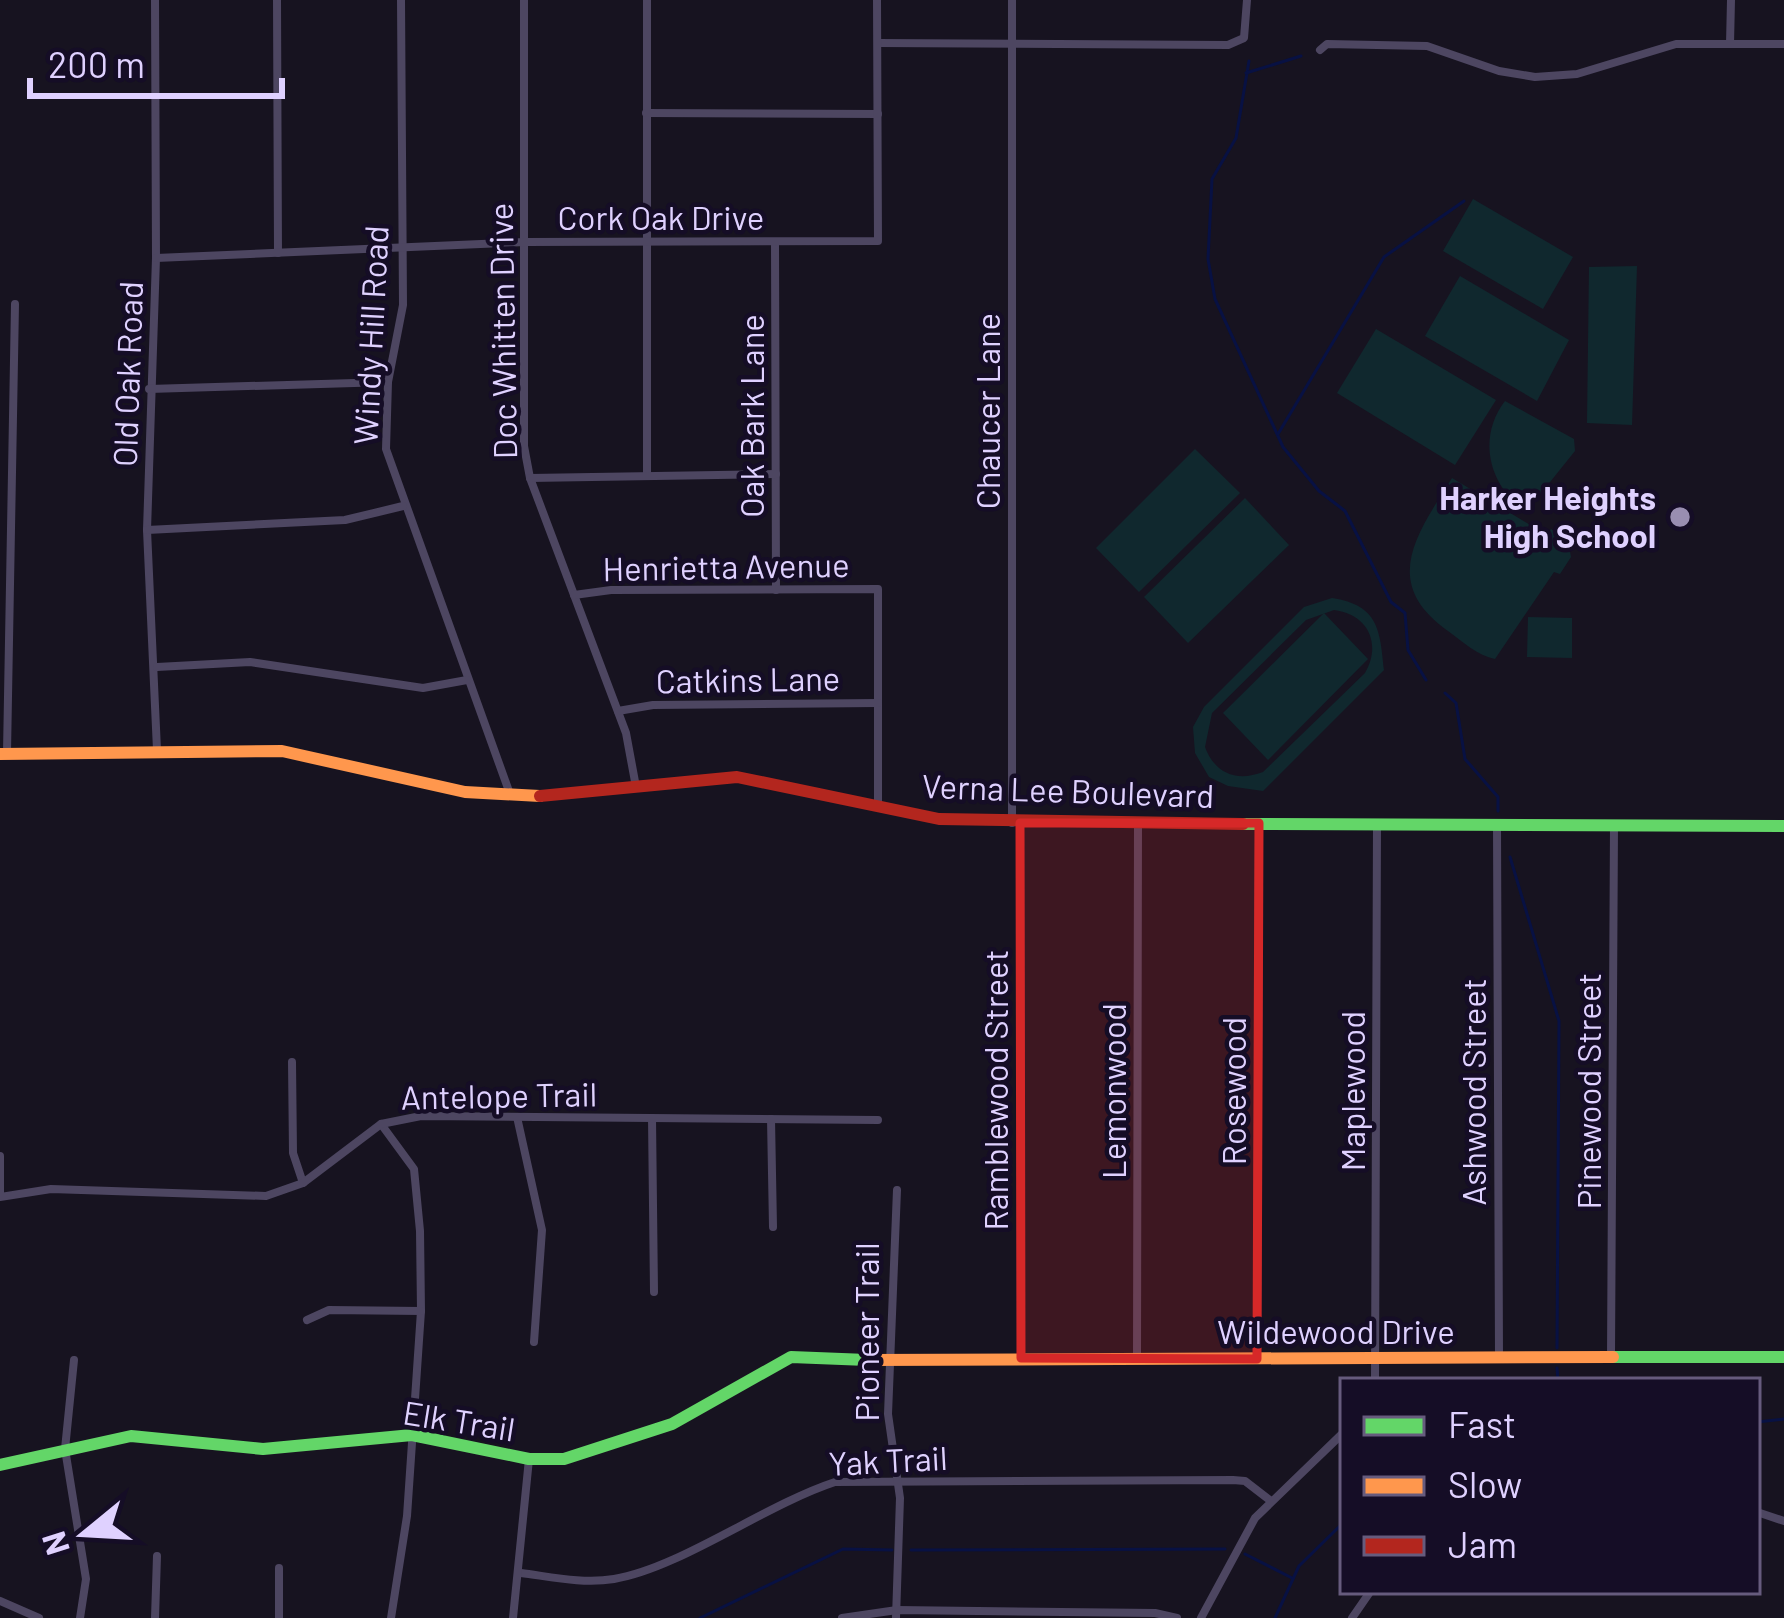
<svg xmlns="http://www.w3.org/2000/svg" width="1784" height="1618" viewBox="0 0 1784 1618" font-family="Barlow,sans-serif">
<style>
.green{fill:#10282e;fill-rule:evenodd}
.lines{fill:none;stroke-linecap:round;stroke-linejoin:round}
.stream{stroke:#081143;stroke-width:3}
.street{stroke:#4d4661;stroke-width:8}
.fast{stroke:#63d668;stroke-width:12}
.slow{stroke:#ff974d;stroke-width:12}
.jam{stroke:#b3261e;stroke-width:12}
.marked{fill:#d62828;fill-opacity:0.2;stroke:#d62828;stroke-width:9;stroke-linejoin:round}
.poi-dot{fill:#998eb1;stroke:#150d26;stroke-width:4.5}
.labels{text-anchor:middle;stroke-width:9;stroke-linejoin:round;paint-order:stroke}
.street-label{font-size:33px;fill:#dfd1ff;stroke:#150d26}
.poi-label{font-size:33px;font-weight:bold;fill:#dfd1ff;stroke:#150d26;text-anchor:end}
</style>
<rect width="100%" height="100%" fill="#171320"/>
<g class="green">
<path d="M1473,199l100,58 -30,52 -100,-58z"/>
<path d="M1637,266l-5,159 -45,-2 2,-156z"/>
<path d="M1460,276l109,64 -32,61 -112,-65z"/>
<path d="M1376,329l120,71 -41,65 -118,-72z"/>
<path d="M1505,401l69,38 1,12 -49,61c-36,-25 -50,-73 -21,-111z"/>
<path d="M1195,449l45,44 -101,99 -43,-44z"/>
<path d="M1452,478l95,57 4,-6 17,12 3,16 -11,17 -6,-2 -59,87c-17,-3 -33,-18 -47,-28 -69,-49 -30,-98 4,-153z"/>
<path d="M1245,498l44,47 -101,98 -44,-46z"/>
<path d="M1332,598c47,7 48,33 52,72l-121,121 -35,-5 -19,-9 -14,-24 -2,-26 11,-20 100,-100zM1334,610c34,4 48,34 31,63l-102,99c-26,10 -48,2 -58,-25l7,-34 94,-93z"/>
<path d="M1324,613l44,46 -100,101 -45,-47z"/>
<path d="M1528,617l44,1v40l-45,-1z"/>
</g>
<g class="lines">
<g class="stream">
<path d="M1249,61l-13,77 -24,41 -4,80 7,40 68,148 36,44 26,20 46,91 14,11 3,37 18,30"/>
<path d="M1246,73l55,-17"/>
<path d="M1278,434l106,-177 80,-56"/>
<path d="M1445,693l11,10 9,56 33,38v14"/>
<path d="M1510,857l49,164 -2,327"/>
<path d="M1557,1368l1,13"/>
<path d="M1757,1422l27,-3"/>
<path d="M911,1550l314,-1"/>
<path d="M1245,1554l47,24"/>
<path d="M700,1618l143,-69 49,1"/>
<path d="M1275,1618l24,-52 44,-43"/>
</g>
<g class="street">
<path d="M155,0l1,258 -9,272 10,220"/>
<path d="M277,0l1,253"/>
<path d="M401,0l2,305 -15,77 -2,67 124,345"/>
<path d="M524,0v446l6,32 96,255 10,54"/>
<path d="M647,0v474"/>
<path d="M878,43l350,2 16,-7 3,-38"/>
<path d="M1730,44l1,-44"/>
<path d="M1320,50l7,-6 100,2 72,25 36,6 42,-3 99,-30h108"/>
<path d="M646,113l232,1"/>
<path d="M775,242l1,348"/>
<path d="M156,258l369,-16 353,-1 -1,-241"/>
<path d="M149,389l239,-7"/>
<path d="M530,478l246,-4"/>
<path d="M147,530l198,-10 58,-14"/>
<path d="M574,595l37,-5 267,-1v217"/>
<path d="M157,667l93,-5 173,26 44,-8"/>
<path d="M618,711l35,-6 225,-2"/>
<path d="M7,753l8,-449"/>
<path d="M1012,823v-823"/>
<path d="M1020,823l1,535"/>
<path d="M1497,826l2,531"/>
<path d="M292,1062l1,91 10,30"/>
<path d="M517,1117l25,113 -8,112"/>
<path d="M652,1118l2,174"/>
<path d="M771,1119l2,108"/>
<path d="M381,1124l33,45 6,62 1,80 -14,205 -16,102"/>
<path d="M0,1156v41l51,-8 215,7 37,-13 78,-59 40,-8 457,4"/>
<path d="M307,1320l22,-10 92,1"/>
<path d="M1611,1356l3,-530"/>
<path d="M1257,1357l2,-534"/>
<path d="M1137,1358l1,-534"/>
<path d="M74,1360l-9,89 21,130 -6,39"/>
<path d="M1375,1381l2,-556"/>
<path d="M1757,1512l27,9"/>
<path d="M279,1568v50"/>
<path d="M521,1573c31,4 62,11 93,6 66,-11 151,-74 221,-97l398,-2 12,1 26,20"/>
<path d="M0,1601l39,17"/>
<path d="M155,1618l2,-62"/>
<path d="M513,1618l16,-159"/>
<path d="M842,1618l55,-8 258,3 22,5"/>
<path d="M896,1618l4,-120 -12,-84 9,-224"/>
<path d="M1201,1618l54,-100 88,-85"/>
<path d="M1352,1618l18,-26"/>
</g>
<g class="fast">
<path d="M1243,824l541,2"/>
<path d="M1613,1357h171"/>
<path d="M0,1465l131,-29 132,13 149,-14 117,24h35l108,-35 119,-67 76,3"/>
</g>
<g class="slow">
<path d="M0,754l282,-3 183,41 75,4"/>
<path d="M867,1360l746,-3"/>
</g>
<path class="jam" d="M540,796l197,-19 202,42 304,5"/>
</g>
<path class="marked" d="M1020,823h239l-2,536 -236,-1z"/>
<circle class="poi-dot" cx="1680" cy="517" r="12"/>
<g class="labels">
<g class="street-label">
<text x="661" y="230">Cork Oak Drive</text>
<text transform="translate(503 331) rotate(-91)" y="12">Doc Whitten Drive</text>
<text transform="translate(371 335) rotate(-87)" y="12">Windy Hill Road</text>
<text transform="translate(128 374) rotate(-88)" y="12">Old Oak Road</text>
<text transform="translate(988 411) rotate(-90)" y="12">Chaucer Lane</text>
<text transform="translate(752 416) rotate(-90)" y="12">Oak Bark Lane</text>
<text transform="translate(726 567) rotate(-1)" y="12">Henrietta Avenue</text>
<text transform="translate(748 680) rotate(-1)" y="12">Catkins Lane</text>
<text transform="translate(1068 791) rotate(2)" y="12">Verna Lee Boulevard</text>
<text transform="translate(996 1090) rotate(-90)" y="12">Ramblewood Street</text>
<text transform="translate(1114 1091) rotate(-90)" y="12">Lemonwood</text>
<text transform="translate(1234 1091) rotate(-90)" y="12">Rosewood</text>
<text transform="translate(1353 1091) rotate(-90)" y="12">Maplewood</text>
<text transform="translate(1589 1091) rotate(-90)" y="12">Pinewood Street</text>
<text transform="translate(1474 1092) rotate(-90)" y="12">Ashwood Street</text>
<text transform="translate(499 1096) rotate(-1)" y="12">Antelope Trail</text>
<text transform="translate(867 1332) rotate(-90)" y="12">Pioneer Trail</text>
<text x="1336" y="1344">Wildewood Drive</text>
<text transform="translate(459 1421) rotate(9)" y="12">Elk Trail</text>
<text transform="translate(888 1461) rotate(-3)" y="12">Yak Trail</text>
</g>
<g class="poi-label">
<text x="1656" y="510">Harker Heights<tspan x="1656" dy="38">High School</tspan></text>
</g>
</g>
<rect x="1340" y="1378" width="420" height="216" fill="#150d26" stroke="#665b7d" stroke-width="3"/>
<rect x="1364" y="1417" width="60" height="18" fill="#63d668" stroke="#665b7d" stroke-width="3"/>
<text x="1448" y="1438" font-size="36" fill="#dfd1ff">Fast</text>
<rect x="1364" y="1477" width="60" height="18" fill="#ff974d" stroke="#665b7d" stroke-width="3"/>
<text x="1448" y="1498" font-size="36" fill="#dfd1ff">Slow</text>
<rect x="1364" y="1537" width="60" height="18" fill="#b3261e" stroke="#665b7d" stroke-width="3"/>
<text x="1448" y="1558" font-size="36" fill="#dfd1ff">Jam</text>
<g transform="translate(84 1534) rotate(252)" stroke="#150d26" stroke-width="9" paint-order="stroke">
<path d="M0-9L21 45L0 30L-21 45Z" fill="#dfd1ff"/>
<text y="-18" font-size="33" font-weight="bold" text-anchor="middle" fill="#dfd1ff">N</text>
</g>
<path d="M30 78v18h252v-18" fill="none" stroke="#dfd1ff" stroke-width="6"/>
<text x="48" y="78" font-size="36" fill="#dfd1ff" stroke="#150d26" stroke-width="9" paint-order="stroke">200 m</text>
</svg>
